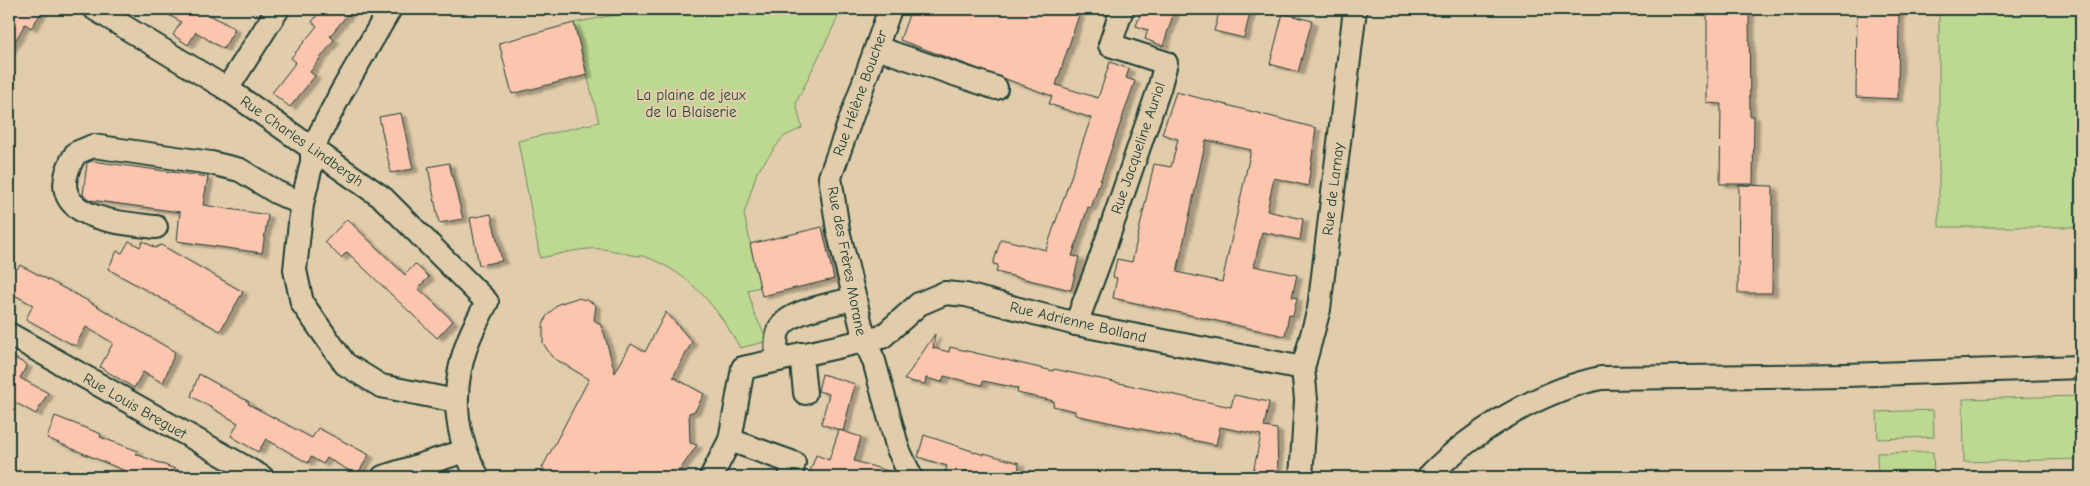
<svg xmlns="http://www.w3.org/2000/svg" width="2090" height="486" viewBox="0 0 2090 486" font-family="'Comic Neue',sans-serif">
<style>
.green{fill:#bdd890;stroke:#6e8a62}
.building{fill:#fbc5ae;stroke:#1f3d34;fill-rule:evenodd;filter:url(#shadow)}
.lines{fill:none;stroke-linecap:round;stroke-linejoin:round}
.minor-casing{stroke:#1f3d34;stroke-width:26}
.minor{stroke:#e1cdab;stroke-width:22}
.labels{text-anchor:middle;stroke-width:4.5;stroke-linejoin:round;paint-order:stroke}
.street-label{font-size:15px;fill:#1f3d34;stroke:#e1cdab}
.park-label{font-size:15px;fill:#274539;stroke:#e1cdab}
</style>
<defs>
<filter id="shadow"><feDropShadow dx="5.5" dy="3" stdDeviation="1" flood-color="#0004"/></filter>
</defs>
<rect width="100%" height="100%" fill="#e1cdab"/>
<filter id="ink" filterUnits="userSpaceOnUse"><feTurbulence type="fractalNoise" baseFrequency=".02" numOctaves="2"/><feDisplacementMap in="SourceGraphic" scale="10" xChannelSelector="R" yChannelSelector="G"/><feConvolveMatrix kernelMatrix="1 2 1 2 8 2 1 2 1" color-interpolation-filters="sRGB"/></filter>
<g filter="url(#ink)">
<g class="green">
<path d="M643,9h199l-46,94 6,25 -19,9 -26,35 -13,42 16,73 -12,3 6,23 14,28 -28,7c-22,-40 -50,-75 -94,-91 -5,-2 -10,-1 -15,-2 -15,-4 -27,-7 -42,-6 -16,1 -33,6 -49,9l-22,-117 81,-19 -25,-99z"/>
<rect x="1939" y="9" width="142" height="218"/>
<path d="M2081,396v63l-117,3 -1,-63z"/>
<path d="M1933,410l1,27 -56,2 -1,-27z"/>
<path d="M1933,452l1,25h-56l-1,-24z"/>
</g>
<g class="building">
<path d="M9,9h35l-13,19 -6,-4 -16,28v-32l2,-5 -2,-1z"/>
<path d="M159,9h40l36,20 -12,20 -27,-17 -8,13 -15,-10 8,-13z"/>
<path d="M322,9h30l-22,27 4,4 -24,32 5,4 -25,31 -18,-14 24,-31 -5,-4 26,-32 -5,-4z"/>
<path d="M911,9h152l16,6 -23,70 42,13 12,-36 19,7 -3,9 9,3 -44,127 -3,-1 -16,49 7,1 -8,33 -75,-18 2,-7 -5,-1 8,-25 45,11 45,-132 -42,-14 3,-8 -152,-56z"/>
<path d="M1142,9h33l-12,37 -18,-7 3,-9 -12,-4z"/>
<path d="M1220,9h31l-7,29 -30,-7z"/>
<path d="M1707,9h42l1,107h4l-1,68h-33l1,-80 -14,-1z"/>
<path d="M1857,9h42l-1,90 -42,-2z"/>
<path d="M1283,13l29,8 -14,51 -28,-8z"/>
<path d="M574,23l13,52 -75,19 -13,-51z"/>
<path d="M1176,92l140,36 -8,58 -34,-8 -7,33 36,8 -3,21 -38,-8 -8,34 43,9 -5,22 5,1 -4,18 -4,-1 -4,21 -172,-38 4,-20 -4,-1 4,-18 15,3 22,-98 17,3 7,-28 -16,-5zM1206,140l45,10 -29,132 -45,-10z"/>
<path d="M401,113l12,56 -22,4 -12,-56z"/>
<path d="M92,161l116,16 -5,28 65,10 -6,38 -85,-12 3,-29 -90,-12 -7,-5 4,-32z"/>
<path d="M449,163l14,56 -24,4 -11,-56z"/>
<path d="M1739,185l34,1 -1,107h-34z"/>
<path d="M491,214l11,47 -23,4 -9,-47z"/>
<path d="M347,219l58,56 10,-11 14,13 -11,11 35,33 -16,17 -90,-86 -6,6 -16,-16z"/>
<path d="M822,227l12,52 -72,17 -12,-52z"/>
<path d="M129,241l11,6 3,-6 12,7 6,-3 82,47 -23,39 -112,-62 9,-18 5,2z"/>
<path d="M9,265l8,4 3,-4 70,37 85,50 -12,31 -20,-11 -9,16 -34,-21 13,-24 -27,-16 -11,19 -49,-27 7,-14 -24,-13z"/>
<path d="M577,298l10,2 9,5 -2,15 6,4 4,9 11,40 16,-29 14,8 21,-40 26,30 -19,35 31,17 -9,17 -6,2 1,30 7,2 -22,32h-122l-9,-5 1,-2 -3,-2 47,-89 -37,-22 -9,-14v-17l3,-9 12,-13z"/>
<path d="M935,334l-2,14 16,4 1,-5 103,24 1,-2 177,38 3,-12 35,7 -5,25 13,2 1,48h-26l9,-42 -41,-8 -4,18 -141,-30v-4l-22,-5 1,-5 -37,-8 1,-5 -35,-7 -1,4 -38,-9 -2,6 -16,-4 -1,6 -21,-4z"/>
<path d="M9,355l18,10 -7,13 28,15 -12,21 -27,-15z"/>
<path d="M199,374l50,28 -1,2 64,34 6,-10 51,27 -12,20 -30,-17 -4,6 -12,-7 -3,6 -42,-24 -8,13 -27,-16 7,-13 -47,-27z"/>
<path d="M822,374l33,10 -12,47 -22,-7 8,-30 -11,-3z"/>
<path d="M55,416l46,18 -1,3 38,14 -2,3 57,22 -1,1h-64l2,-4 -83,-35z"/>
<path d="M839,430l22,7 -7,24 41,12v4h-70l-15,-5 6,-17 13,5z"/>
<path d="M924,435l60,20v-2l35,10 -1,14h-33l-21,-6 -2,6h-18l3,-11 -29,-9z"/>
</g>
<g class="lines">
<defs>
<g id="minor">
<path d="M95,9l132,80 156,109 104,104c-7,14 -15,27 -20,42 -16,45 -13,91 11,133"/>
<path d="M390,9l-48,82 -30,58v13l-10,42 -7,66 7,33 43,61 36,22 75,15"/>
<path d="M890,9l-60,168 8,53 27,111 9,20 24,88 13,28"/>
<path d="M877,48l119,40"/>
<path d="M227,89l51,-80"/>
<path d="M156,227c-44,-5 -119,-10 -80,-74l17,-7 118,17 29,7 36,22 26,12"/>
<path d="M1076,324l25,-67 58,-168 7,-26 -56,-18 12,-36"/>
<path d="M9,334l253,143"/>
<path d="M801,354l4,39"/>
<path d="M776,360c1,-8 -1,-20 2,-28 7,-22 56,-27 77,-34"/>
<path d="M730,440l64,23 -4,14"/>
<path d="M383,477l82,-26"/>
<path d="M711,477l19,-37 13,-72 139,-31 37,-33 26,-11 21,2 110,29 227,44"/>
<path d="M1301,477l5,-77 -3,-32 16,-59 36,-300"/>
<path d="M1428,477c42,-44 113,-87 173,-99l245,-3 235,-8"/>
</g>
</defs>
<use href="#minor" class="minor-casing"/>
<use href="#minor" class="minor"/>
</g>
</g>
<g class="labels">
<g class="street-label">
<text transform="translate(860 93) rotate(-70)" y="5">Rue Hélène Boucher</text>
<text transform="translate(302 141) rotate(35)" y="5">Rue Charles Lindbergh</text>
<text transform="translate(1138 148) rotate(-71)" y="5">Rue Jacqueline Auriol</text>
<text transform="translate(1333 189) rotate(-83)" y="5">Rue de Larnay</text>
<text transform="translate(847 261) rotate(79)" y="5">Rue des Frères Morane</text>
<text transform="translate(1078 322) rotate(13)" y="5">Rue Adrienne Bolland</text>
<text transform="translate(135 406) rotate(30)" y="5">Rue Louis Breguet</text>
</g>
<g class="park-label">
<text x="691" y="100">La plaine de jeux<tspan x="691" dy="17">de la Blaiserie</tspan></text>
</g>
</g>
<rect width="2090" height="486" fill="none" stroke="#e1cdab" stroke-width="30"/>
<rect x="15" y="15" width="2060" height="456" fill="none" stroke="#1f3d34" stroke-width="2" filter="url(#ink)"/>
</svg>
